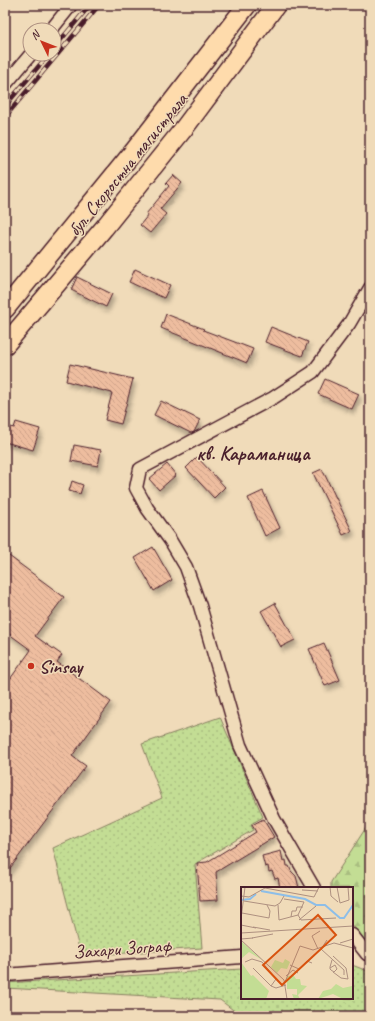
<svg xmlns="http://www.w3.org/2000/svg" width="375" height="1021" viewBox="0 0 375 1021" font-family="Caveat,sans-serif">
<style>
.grass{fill:url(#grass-dots);stroke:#867e60}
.forest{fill:url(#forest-firs);stroke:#867e60}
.building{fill:url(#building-back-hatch);stroke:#4a1f2b;filter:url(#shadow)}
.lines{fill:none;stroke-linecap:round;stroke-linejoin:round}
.minor-casing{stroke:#4a1f2b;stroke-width:15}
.highway-casing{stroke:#4a1f2b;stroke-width:21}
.minor{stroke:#f0dbb9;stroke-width:12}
.highway{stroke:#fedbac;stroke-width:18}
.rail-casing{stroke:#4a1f2b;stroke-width:4.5}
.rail{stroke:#f0dbb9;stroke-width:3;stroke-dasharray:9;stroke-linecap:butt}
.poi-dot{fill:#c8321e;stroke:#f0dbb9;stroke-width:1.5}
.labels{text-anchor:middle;stroke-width:3;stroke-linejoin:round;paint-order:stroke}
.street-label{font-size:19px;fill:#4a1f2b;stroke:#f0dbb9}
.poi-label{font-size:19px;font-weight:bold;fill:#4a1f2b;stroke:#f0dbb9;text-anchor:start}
.neighbourhood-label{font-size:20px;font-weight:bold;fill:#4a1f2b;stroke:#f0dbb9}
.inset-river{fill:none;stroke:#8dbee8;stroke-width:2}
.inset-road{fill:none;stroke:#ae9080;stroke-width:1}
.view{fill:#d8530f;fill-opacity:0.15;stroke:#d8530f;stroke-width:2}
.inset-edge{fill:none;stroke:#4a1f2b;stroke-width:2}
</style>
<defs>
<pattern id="grass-dots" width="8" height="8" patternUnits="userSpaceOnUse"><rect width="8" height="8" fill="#c3dd94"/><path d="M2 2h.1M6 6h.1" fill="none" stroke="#a9bd80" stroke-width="1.8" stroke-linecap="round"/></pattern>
<pattern id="forest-firs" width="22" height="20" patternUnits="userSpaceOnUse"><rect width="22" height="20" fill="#c3dd94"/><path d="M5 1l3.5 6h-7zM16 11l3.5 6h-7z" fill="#a9bd80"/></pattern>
<pattern id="building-back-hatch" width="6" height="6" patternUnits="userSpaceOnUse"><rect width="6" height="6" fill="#eebd9f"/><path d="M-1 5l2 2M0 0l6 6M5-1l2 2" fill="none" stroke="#cea289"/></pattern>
<filter id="shadow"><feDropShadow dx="2.5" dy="4.5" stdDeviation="2" flood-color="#0004"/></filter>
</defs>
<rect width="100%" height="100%" fill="#f0dbb9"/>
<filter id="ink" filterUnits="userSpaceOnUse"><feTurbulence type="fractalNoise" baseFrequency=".025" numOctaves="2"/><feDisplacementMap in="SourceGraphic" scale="8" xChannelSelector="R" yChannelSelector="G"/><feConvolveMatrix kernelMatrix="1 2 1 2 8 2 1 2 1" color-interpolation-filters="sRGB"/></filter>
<g filter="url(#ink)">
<g class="grass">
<path d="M220,717l43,100 -12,7 2,6 -58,34 7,84 -121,8 -28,-108 109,-50 -20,-54z"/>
<path d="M352,965l18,7v44h-103l-30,-3 -17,-13 -215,-12v-5l237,-14v29h110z"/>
</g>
<path class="forest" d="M370,824v122l-18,-21v-37h-21v-6l36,-56z"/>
<g class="building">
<path d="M173,175l9,8 -22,26 6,5 -16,19 -10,-8 8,-10 -2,-1 23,-28 -3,-3z"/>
<path d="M135,269l35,16 -6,13 -35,-16z"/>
<path d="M77,277l35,17 -6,13 -35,-17z"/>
<path d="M166,314l38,15 -1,1 50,19 -6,14 -86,-35z"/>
<path d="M271,327l37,15 -6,14 -37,-14z"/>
<path d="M70,364l63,15 -12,45 -16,-4 7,-27 -46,-12z"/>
<path d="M325,379l34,15 -7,15 -34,-15z"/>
<path d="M161,401l39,19 -6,12 -3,1 -37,-18z"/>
<path d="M16,422l24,7 -7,21 -28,-8v-8l2,-8 7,2z"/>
<path d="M74,445l27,5 -3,16 -27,-5z"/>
<path d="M197,457l28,30 -11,11 -28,-30z"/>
<path d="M167,464l9,11 -17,15 -10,-11z"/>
<path d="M322,469l30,62 -9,4 -30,-62z"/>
<path d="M72,481l11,4 -3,9 -11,-3z"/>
<path d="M263,491l17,37 -15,8 -17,-38z"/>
<path d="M153,547l19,33 -18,11 -19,-33z"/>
<path d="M5,553l59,44 -29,39 27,19 -5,7 54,40 -39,54 14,10 -81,109v-189l26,-36 -26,-19z"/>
<path d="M275,603l20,37 -14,7 -20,-36z"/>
<path d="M324,643l16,37 -15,6 -16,-37z"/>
<path d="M263,819l11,18 -58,35 2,28 -18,1 -3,-38 10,-1 49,-30 -4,-7z"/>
<path d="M281,851l2,10 3,-1 1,6h2l2,5 5,5 3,12h-19l-2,-10 -3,1 -3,-8 -3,1 -1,-6 -3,1 -3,-11z"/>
</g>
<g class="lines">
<defs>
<g id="minor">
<path d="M51,30l20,-25"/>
<path d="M5,85l26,-31"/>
<path d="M314,888l-40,-69 -34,-74 -40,-139 -14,-39 -16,-27 -23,-32 -11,-20 4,-19 133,-71 40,-26 36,-48 21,-36"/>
<path d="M352,935l15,19"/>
<path d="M5,975l237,-18"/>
</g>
<g id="highway">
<path d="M5,309l129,-158 113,-146"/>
<path d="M5,345l99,-117 81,-101 91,-122"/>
</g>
</defs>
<use href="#minor" class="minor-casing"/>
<use href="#highway" class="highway-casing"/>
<use href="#minor" class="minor"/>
<use href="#highway" class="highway"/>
<defs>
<g id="rail">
<path d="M54,48l36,-43"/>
<path d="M5,106l44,-52"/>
<path d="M5,117l94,-112"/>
</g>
</defs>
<use href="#rail" class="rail-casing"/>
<use href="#rail" class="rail"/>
</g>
</g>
<circle class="poi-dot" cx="31" cy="666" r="4"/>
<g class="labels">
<g class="street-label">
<text transform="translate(127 164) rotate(-51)" y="7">бул. Скоростна магистрала</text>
<text transform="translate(122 948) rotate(-4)" y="7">Захари Зограф</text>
</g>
<g class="poi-label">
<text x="39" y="673">Sinsay</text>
</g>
<g class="neighbourhood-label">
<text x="253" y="460">кв. Караманица</text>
</g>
</g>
<g transform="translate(241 887)">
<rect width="112" height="112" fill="#f0dbb9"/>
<path d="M0,54l21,19 -13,-8 -8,7zM44,72l5,3 -3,7 -6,-1 -4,5 -6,-6 4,-7 8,3zM0,75l10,14 2,-1 16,16 -3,8h-25z" fill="#c3dd94"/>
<path d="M0,75l7,37h-7zM2,79l12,16h3l9,11 -3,6h-13zM46,89h7l2,3h4l1,6 6,1 -9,9 2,4h-6l-2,-5 5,1v-6h-10zM95,97l7,4 9,-2 1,13h-10l-10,-5 -15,5 5,-8 8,-2z" fill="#c3dd94"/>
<path class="inset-river" d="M20,4l44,8 11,6h9l15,13h4l9,-13M0,13l9,-1 6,-5"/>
<path class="inset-road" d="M89,0l1,9 7,6M96,0l3,16 9,-3 -1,-13M61,3l16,1M0,9l8,1 16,-9 49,9 5,-10M43,12l20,3 -6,13M3,14l31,5 5,-3 4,-7M37,18l1,15 19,-5M1,26l27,5 1,-7 -3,-6M57,28l3,5 35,-2M50,30l1,-6h4l1,-4h6M0,32l4,-32M58,33l17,-14M0,38l15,3M12,40l17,3M0,46l112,-7M11,51l21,-4M0,52l12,-1M0,53l43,40 3,19M86,53l-6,9 23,21v5M99,56l13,-4M77,62l-6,-13 8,-5M92,69l13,12 2,11 -7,-1 -8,-6M4,75l7,-3 10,3 14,17 -5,7M49,78l9,4 8,-8 5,2M12,81l18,18 5,2 10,-3M89,81l5,-3 2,4 -3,3 -3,-2 -1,-1v-2l2,-7M45,89l7,-6 5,3M44,95l15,-36 13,4 21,-7 19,5"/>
<path class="view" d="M77,28l18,20 -54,50 -19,-20z"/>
<rect width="112" height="112" class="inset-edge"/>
</g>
<rect width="375" height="1021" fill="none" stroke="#f0dbb9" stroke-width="20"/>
<rect x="10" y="10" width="355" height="1001" fill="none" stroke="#4a1f2b" stroke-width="1.5" filter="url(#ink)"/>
<g transform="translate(42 42) rotate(313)"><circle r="19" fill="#f0dbb9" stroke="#ae9080"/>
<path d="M0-3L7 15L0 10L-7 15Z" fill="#c8321e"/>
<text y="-6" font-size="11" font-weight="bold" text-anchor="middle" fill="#4a1f2b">N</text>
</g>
</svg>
